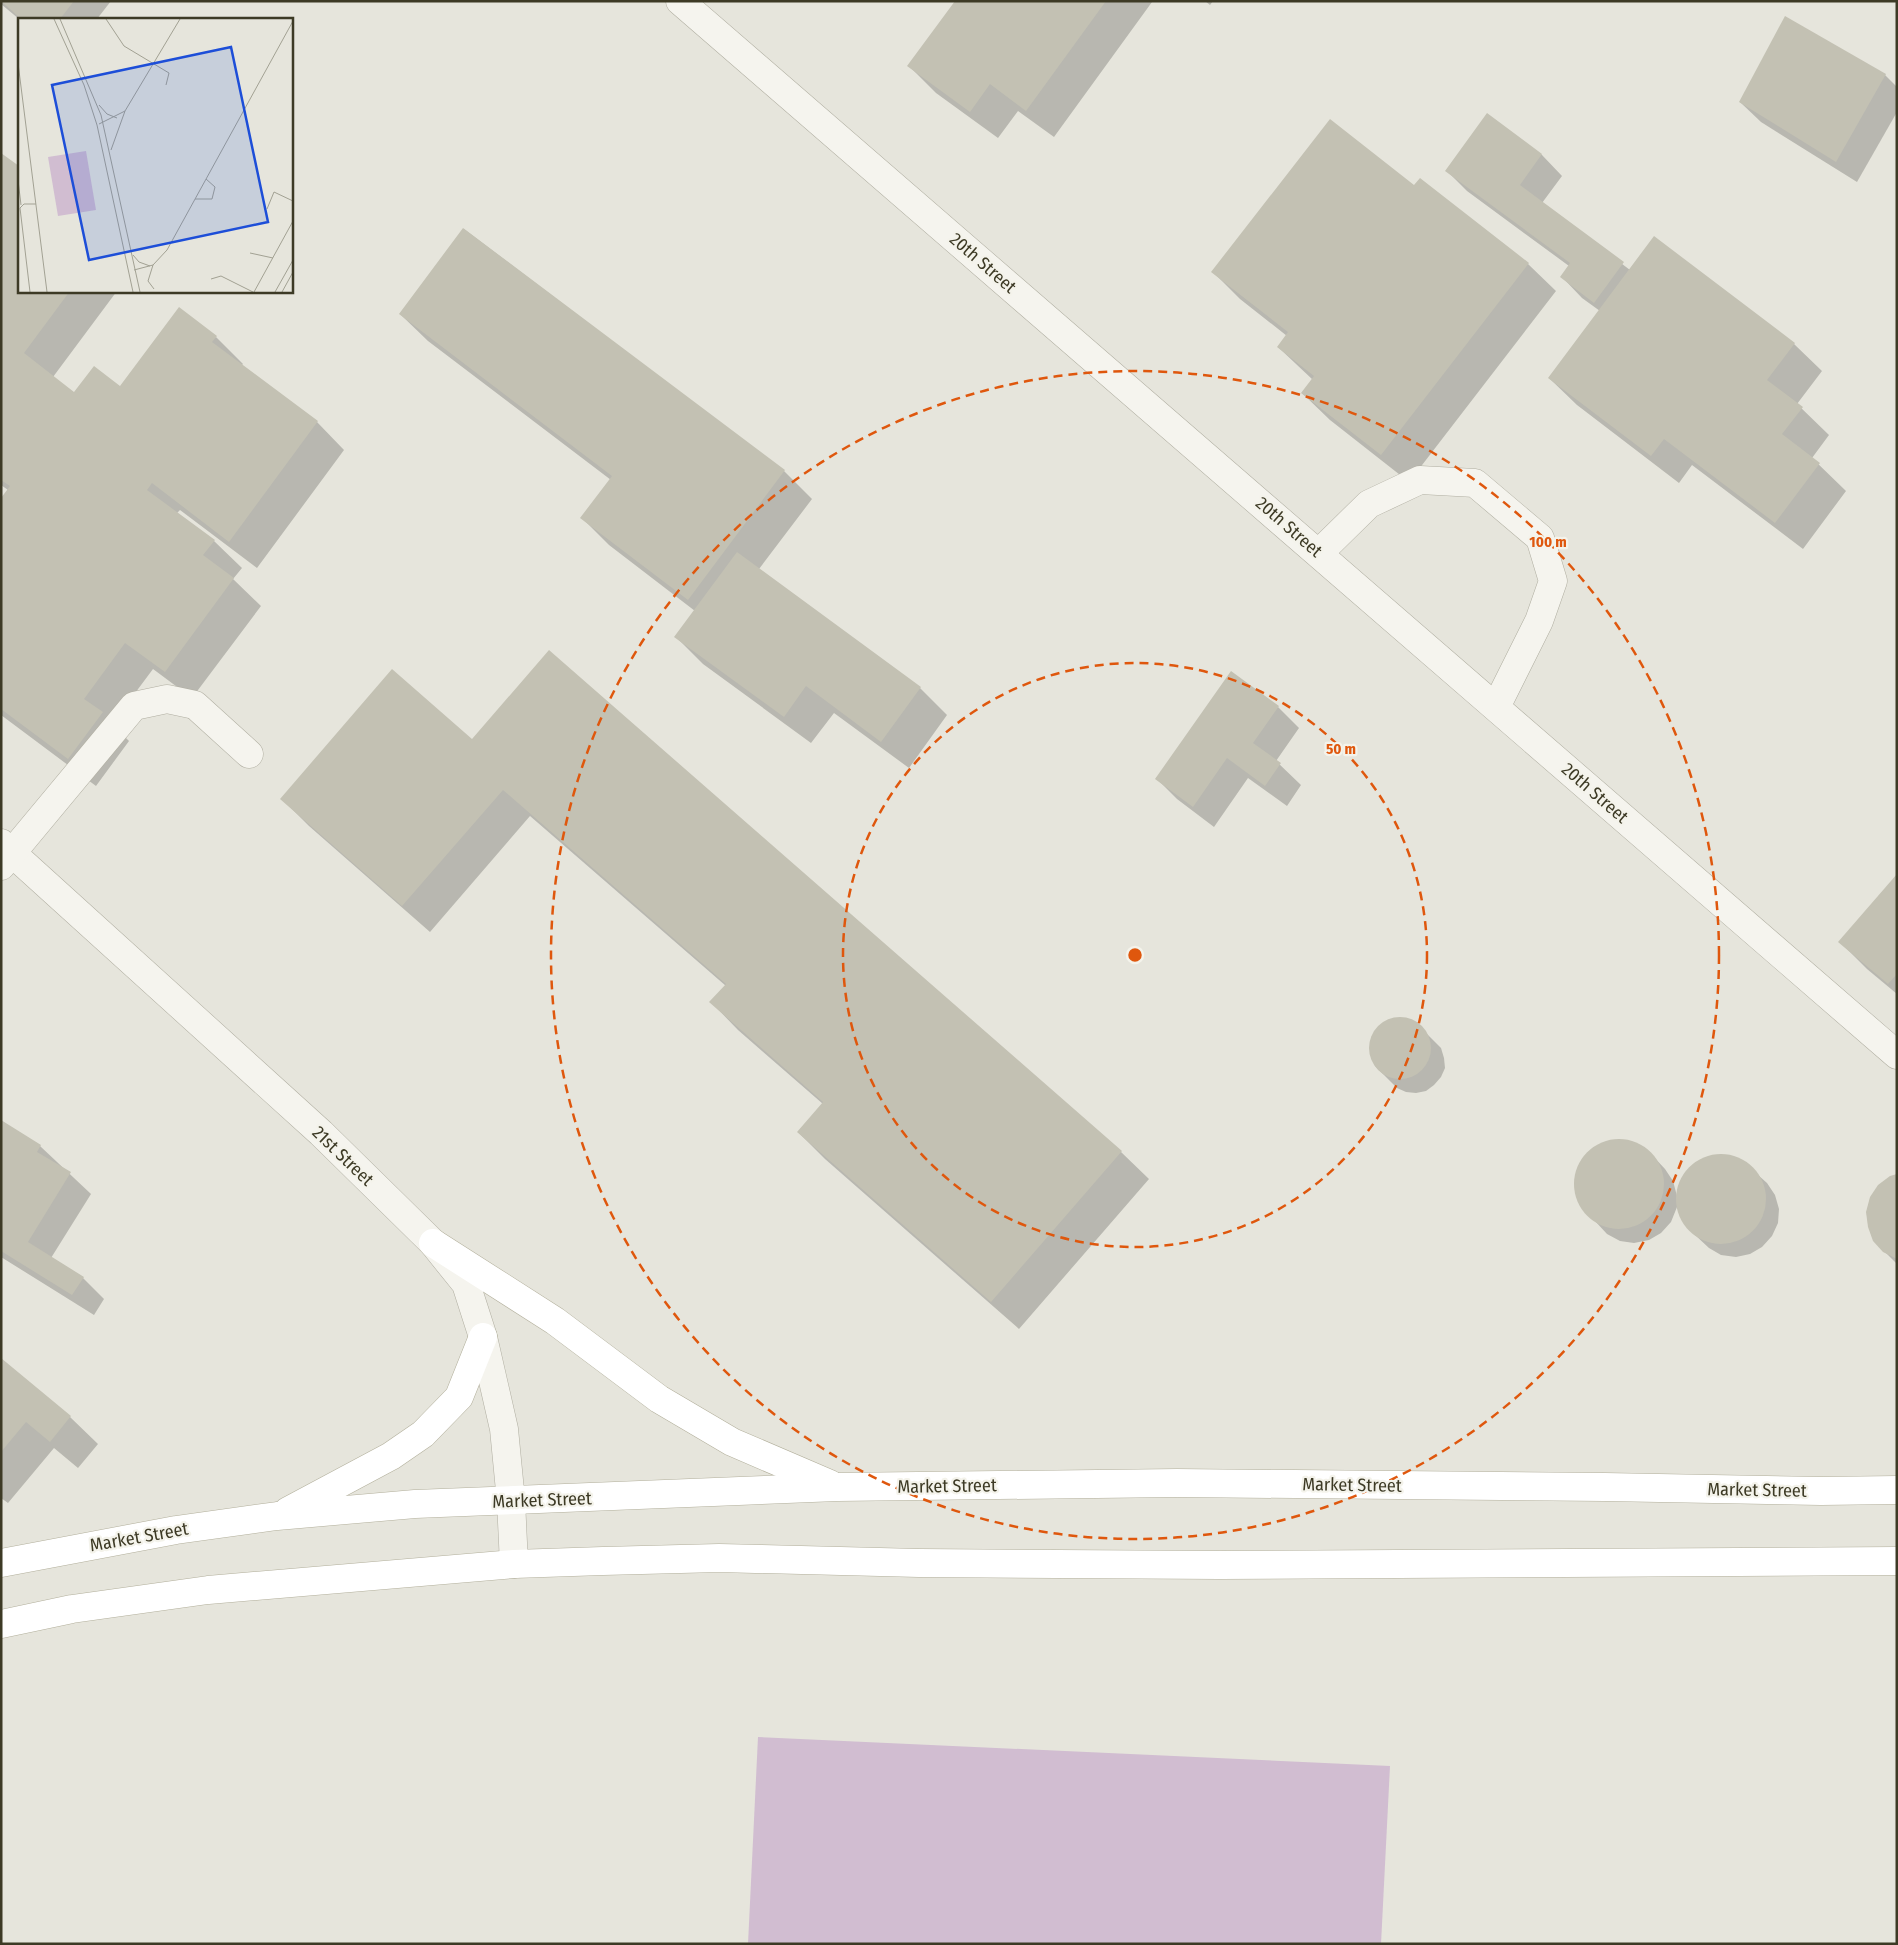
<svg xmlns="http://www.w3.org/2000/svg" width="1898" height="1945" viewBox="0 0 1898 1945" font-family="'Fira Sans Condensed',sans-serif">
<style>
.green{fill:#d1bdd1}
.shadow{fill:#0003}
.building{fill:#c3c1b3}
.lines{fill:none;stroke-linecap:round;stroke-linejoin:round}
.minor-casing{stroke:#b0aea1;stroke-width:29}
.major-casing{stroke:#b2af9b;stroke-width:29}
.minor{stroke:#f5f4ee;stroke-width:28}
.major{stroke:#fff;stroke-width:28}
.ring{fill:none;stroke:#df570d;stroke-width:2.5;stroke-dasharray:9 6}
.labels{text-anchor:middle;stroke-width:4.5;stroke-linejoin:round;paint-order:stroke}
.street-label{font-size:18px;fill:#3d3a25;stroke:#f4f3eb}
.inset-road{fill:none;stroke:#a2a193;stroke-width:1}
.view{fill:#1d4ed8;fill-opacity:0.15;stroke:#1d4ed8;stroke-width:2.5}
.inset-edge{fill:none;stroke:#3d3a25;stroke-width:2.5}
.centre{fill:#df570d;stroke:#f4f3eb;stroke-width:2.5}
.ring-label{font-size:15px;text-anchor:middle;font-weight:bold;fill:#df570d;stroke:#f4f3eb;stroke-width:4.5;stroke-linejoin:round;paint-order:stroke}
</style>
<rect width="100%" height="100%" fill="#e6e5dc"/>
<path class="green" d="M758,1737l632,29 -9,178h-633z"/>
<g class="shadow">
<path d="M1,1h110l-14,18h-78l-18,-15z"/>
<path d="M956,1h195l1,1 -98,135 -36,-26 -20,27 -62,-45 -27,-27z"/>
<path d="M1205,1h8l-3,4z"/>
<path d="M1885,75l12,12v25l-40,70 -96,-60 -21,-20z"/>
<path d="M1487,115l55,40 20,21 -20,27 88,67 164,74 28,27 -25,33 32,31 -17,23 34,33 -43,58 -111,-84 -13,18 -102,-78 -28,-27 51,-67 -18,-13 -20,-21 7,-11 -102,-75 -20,-20z"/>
<path d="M1,154l18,137h98l-64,86 21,16 46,-5 96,-51 27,27 -2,2 76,56 27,28 -87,118 -77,-58 -3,3 37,28 28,27 -9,11 28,27 -69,92 -39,-29 -41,55 17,17 -33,45 -95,-71v-215l7,-10 -7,-5z"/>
<path d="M1420,180l108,84 28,27 -147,191 -79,-62 -28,-27 11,-13 -35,-33 9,-11 -47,-37 -27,-27 201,-85z"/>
<path d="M464,229l320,242 28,28 -53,70 161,119 27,27 -38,53 -75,-55 -23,30 -108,-79 -27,-27 19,-26 -86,-66 -27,-27 29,-38 -183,-139 -28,-27z"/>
<path d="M549,652l572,500 28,27 -130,150 -194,-170 -27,-27 25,-28 -85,-74 -27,-28 15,-16 -196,-170 -100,116 -121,-106 -27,-27 190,-58z"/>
<path d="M1278,707l21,21 -23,33 25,24 -14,21 -39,-28 -34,49 -37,-28 -21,-21z"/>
<path d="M1897,876v118l-30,-25 -27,-27z"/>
<path d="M1403,1018l10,3 14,13 14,14 3,10 1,10 -4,9 -7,8 -8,6 -10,2 -10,-1 -9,-4 -22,-22 -4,-10 -1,-10 2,-10 13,-14z"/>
<path d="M1,1122l39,24 51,48 -40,64 32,20 21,21 -10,16 -93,-58z"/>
<path d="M1612,1141h14l13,4 12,9 14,15 8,12 4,15 4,-15 8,-12 11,-9 13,-4 15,-1 13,5 26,23 8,12 4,14 -1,14 -6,13 -10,11 -12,7 -14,3 -15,-2 -12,-7 -15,-14 -10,-11 -7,-16 -6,15 -10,11 -12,7 -15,3 -14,-2 -13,-7 -24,-26 -6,-13 -1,-15 3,-14 8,-12 11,-8z"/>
<path d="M1897,1175v89l-13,-13z"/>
<path d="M1,1360l69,57 28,27 -20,24 -24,-20 -46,55 -7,-5z"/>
</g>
<g class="building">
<path d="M1,1h73l-14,18h-39z"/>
<path d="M955,1h151l-80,110 -36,-27 -20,28 -63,-46z"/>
<path d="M1785,16l101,58 -50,88 -97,-60z"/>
<path d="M1487,113l55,41 -22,31 104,77 -30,41 -34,-26 10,-14 -125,-92z"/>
<path d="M1330,119l84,66 6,-7 109,85 -148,192 -80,-62 13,-17 -37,-29 11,-15 -77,-60z"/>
<path d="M1,153l18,13v125h51l-46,62 50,39 20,-26 26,20 59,-79 38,29 -5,6 106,79 -89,121 -77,-59 -5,7 68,50 -12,15 31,23 -69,94 -40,-29 -41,56 19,13 -35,47 -67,-50v-211l9,-12 -9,-6z"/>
<path d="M463,228l322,242 -97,130 -108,-82 32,-42 -213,-162z"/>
<path d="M1654,236l141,107 -28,37 36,27 -21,27 38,29 -45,60 -111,-84 -13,17 -103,-78z"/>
<path d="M737,552l184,135 -40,55 -75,-56 -22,31 -110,-80z"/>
<path d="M549,650l573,501 -131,151 -194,-170 26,-30 -114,-100 17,-18 -223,-194 -101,116 -122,-107 112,-130 80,70z"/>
<path d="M1231,671l48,35 -26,37 28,20 -16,23 -38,-28 -34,49 -38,-28z"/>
<path d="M1897,874v100l-9,10 -50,-42z"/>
<circle cx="1400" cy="1048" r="31"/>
<path d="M1,1120l40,25 -4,7 34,20 -43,70 56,35 -12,18 -71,-44z"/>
<circle cx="1619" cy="1184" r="45"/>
<circle cx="1721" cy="1199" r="45"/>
<path d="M1897,1174v85l-14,-7 -10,-11 -5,-14 -2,-15 4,-15 8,-12 12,-9z"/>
<path d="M1,1358l70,58 -21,26 -24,-20 -25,30z"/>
</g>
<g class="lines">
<defs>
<g id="minor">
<path d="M680,1l1217,1054"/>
<path d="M1319,553l50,-49 51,-24 55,3 65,55 13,43 -14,40 -43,86"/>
<path d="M1,843l320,290 112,110 33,41 17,53 21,92 7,72 3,63"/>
<path d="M1,866l133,-160 33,-7 28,6 54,49"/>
</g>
<g id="major">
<path d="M433,1243l122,78 104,78 73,43 98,42"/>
<path d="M288,1511l103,-55 32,-22 36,-37 24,-60"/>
<path d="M1,1563l175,-33 101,-14 138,-12 422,-17 340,-4 428,4 216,4 76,-1"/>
<path d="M1,1624l71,-15 136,-19 306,-26 89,-3 116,-3 200,5 301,2 677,-4"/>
</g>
</defs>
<use href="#minor" class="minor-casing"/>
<use href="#major" class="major-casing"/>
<use href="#minor" class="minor"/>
<use href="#major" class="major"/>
</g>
<g class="ring">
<circle cx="1135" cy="955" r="292"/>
<circle cx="1135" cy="955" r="584"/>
</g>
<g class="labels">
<g class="street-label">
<text transform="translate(983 263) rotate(41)" y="6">20th Street</text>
<text transform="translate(1289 527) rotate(41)" y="6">20th Street</text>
<text transform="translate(1595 793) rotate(41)" y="6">20th Street</text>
<text transform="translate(343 1156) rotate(44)" y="6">21st Street</text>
<text transform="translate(1352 1485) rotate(1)" y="6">Market Street</text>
<text transform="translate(947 1486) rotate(-1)" y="6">Market Street</text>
<text transform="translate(1757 1490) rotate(1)" y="6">Market Street</text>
<text transform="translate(542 1500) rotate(-2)" y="6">Market Street</text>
<text transform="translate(139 1537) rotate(-10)" y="6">Market Street</text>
</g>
</g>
<g transform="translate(18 18)">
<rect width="275" height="275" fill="#e6e5dc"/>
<path d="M68,133l10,59 -38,6 -10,-59z" fill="#d1bdd1"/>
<path class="inset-road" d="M36,1l30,66 13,40 36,167M42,1l41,96 39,177M88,1l18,27 45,27 -3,12M0,45l29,229M81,87l8,9 10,4M81,106l26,-13 55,-92M93,132l14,-39M0,162l3,25M177,181h17l3,-12 -9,-8M249,191l7,-17 19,9M232,235l23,5M115,237l6,7 11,4M135,247l-5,16 6,8M116,252l19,-5 14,-15 126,-229M193,261l10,-3 32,16M12,274l-10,-84 4,-4h12M236,274l39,-71M257,274l18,-32M264,274l11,-20"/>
<path class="view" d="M213,29l37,175 -179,38 -37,-175z"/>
<rect width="275" height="275" class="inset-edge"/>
</g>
<circle cx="1135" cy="955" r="8" class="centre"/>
<g class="ring-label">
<text x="1548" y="547">100 m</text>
<text x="1341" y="754">50 m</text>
</g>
<rect width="1898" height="1945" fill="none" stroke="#3d3a25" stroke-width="5"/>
</svg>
